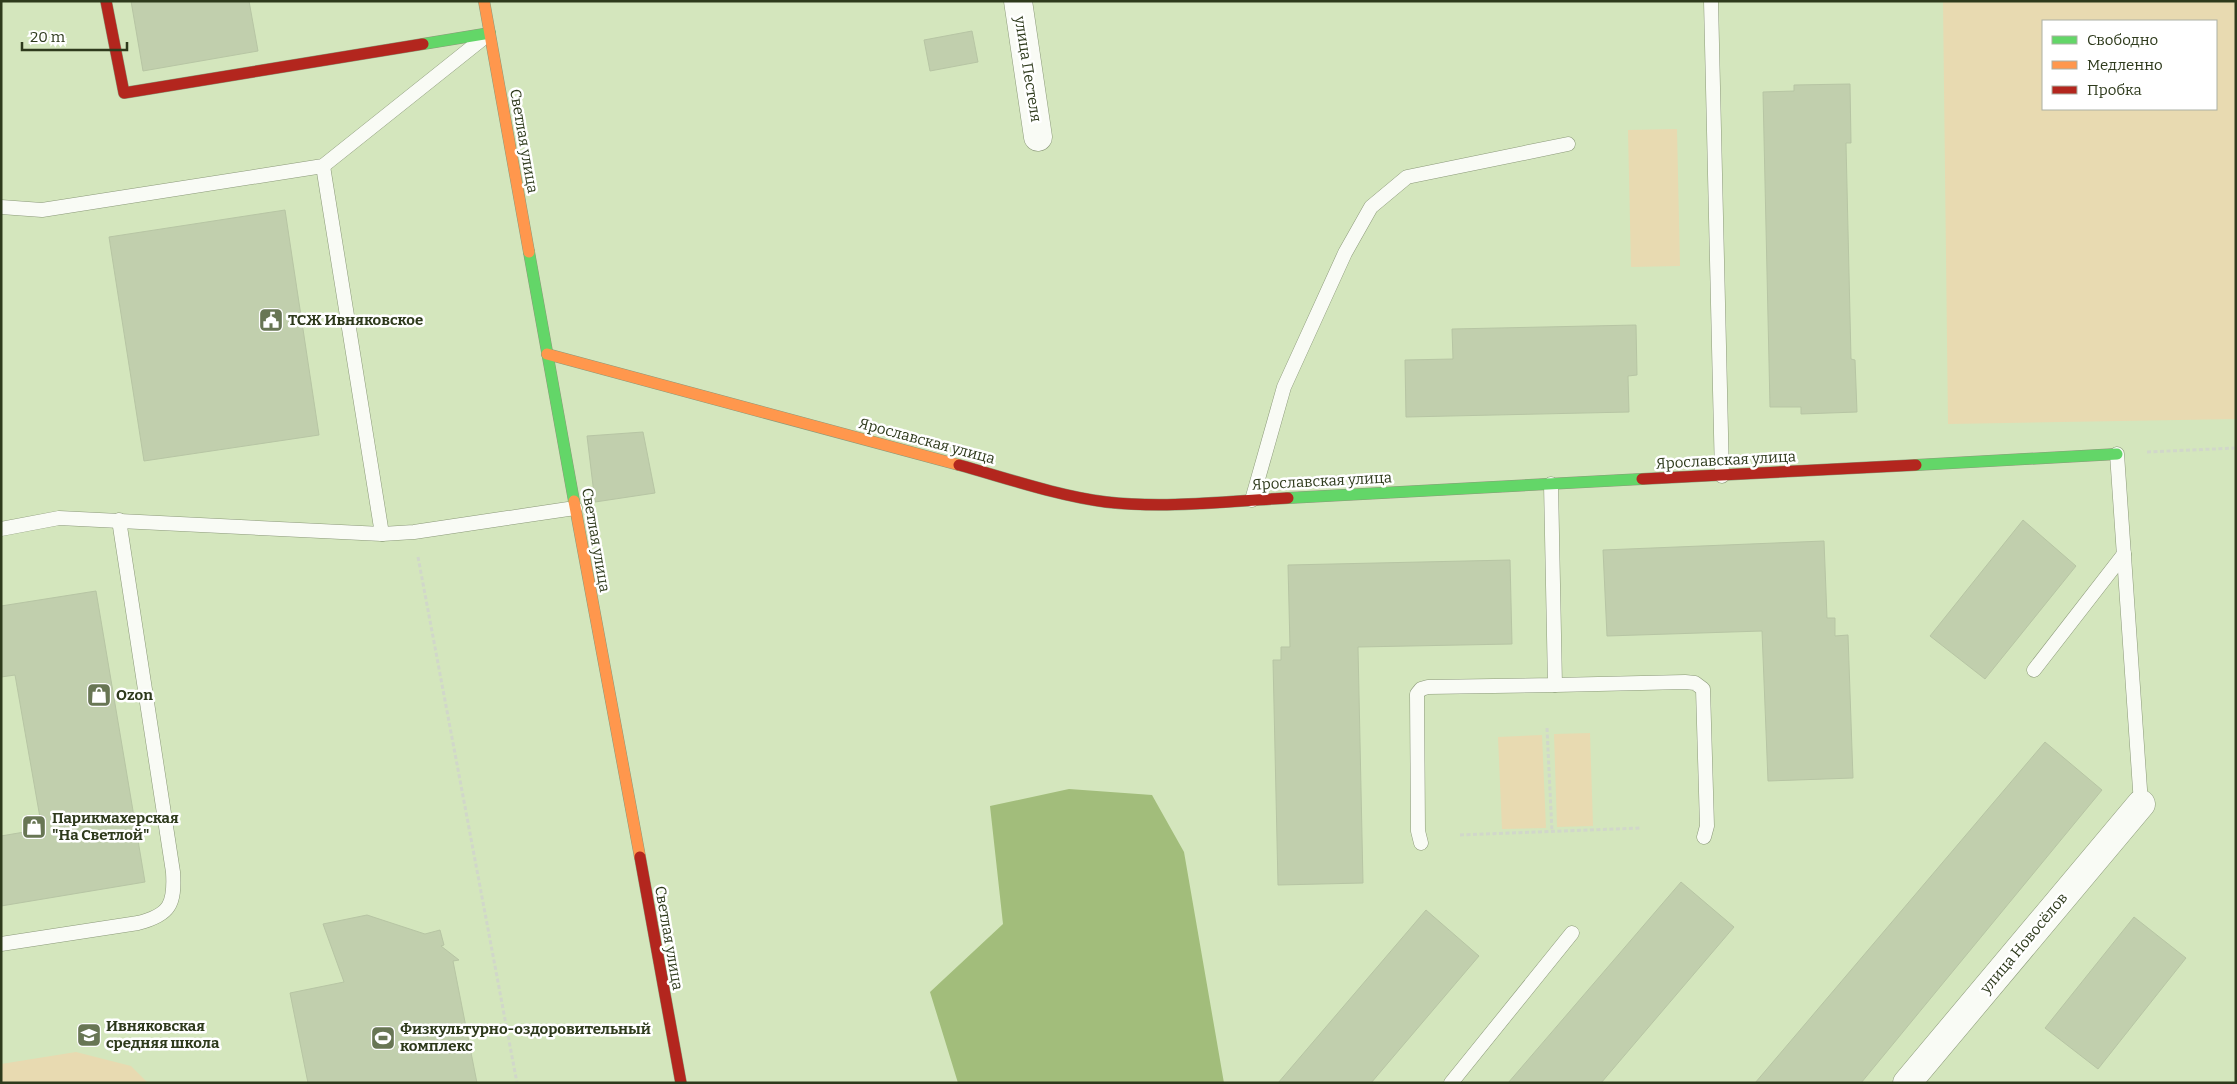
<svg xmlns="http://www.w3.org/2000/svg" width="2237" height="1084" viewBox="0 0 2237 1084" font-family="Bitter,serif">
<style>
.green{fill:#e8dab1;fill-rule:evenodd}
.water{fill:#a2bd7b}
.building{fill:#c1cfad;stroke:#b7c5a4}
.lines{fill:none;stroke-linecap:round;stroke-linejoin:round}
.lane-casing{stroke:#8b9979;stroke-width:15}
.street-casing{stroke:#8b9979;stroke-width:29}
.fast-casing{stroke:#8b9979;stroke-width:12}
.slow-casing{stroke:#8b9979;stroke-width:12}
.jam-casing{stroke:#8b9979;stroke-width:12}
.path{stroke:#d1d7ca;stroke-width:3;stroke-dasharray:4 2.5;stroke-linecap:butt}
.lane{stroke:#f9fbf5;stroke-width:14}
.street{stroke:#f9fbf5;stroke-width:28}
.fast{stroke:#63d668;stroke-width:11}
.slow{stroke:#ff974d;stroke-width:11}
.jam{stroke:#b3261e;stroke-width:11}
.labels{text-anchor:middle;stroke-width:5;stroke-linejoin:round;paint-order:stroke}
.street-label{font-size:15px;fill:#2e3a1c;stroke:#fff}
.poi-label{font-size:15px;font-weight:bold;fill:#2e3a1c;stroke:#fff;text-anchor:start}
</style>
<rect width="100%" height="100%" fill="#d4e6bd"/>
<g class="green">
<path d="M1943,1h293v418l-288,5zM2043,21h173v88h-173z"/>
<path d="M1677,129l3,137 -49,1 -3,-137z"/>
<path d="M1590,733l3,93 -36,1 -3,-93z"/>
<path d="M1542,735l4,93 -44,1 -4,-92z"/>
<path d="M76,1052l55,14 17,17h-147v-19z"/>
</g>
<path class="water" d="M1069,789l83,6 32,57 40,231h-266l-28,-91 73,-68 -13,-118z"/>
<g class="building">
<path d="M131,1h118l9,50 -115,20z"/>
<path d="M972,31l6,31 -48,9 -6,-31z"/>
<path d="M1850,84l1,59h-5l5,216 4,1 2,52 -56,2v-7h-31l-7,-315 31,-1v-6z"/>
<path d="M285,210l34,225 -175,26 -35,-224z"/>
<path d="M1636,325l1,50 -9,1 1,36 -223,5 -1,-57 48,-1 -1,-30z"/>
<path d="M643,432l12,61 -60,9 -8,-66z"/>
<path d="M2023,520l53,46 -91,113 -55,-43z"/>
<path d="M1824,541l3,77h8v18l13,-1 5,143 -85,3 -6,-150 -155,5 -4,-86z"/>
<path d="M1510,560l2,84 -154,3 5,236 -85,2 -5,-225h8v-13h9l-2,-82z"/>
<path d="M96,591l49,291 -144,24v-70l41,-7 -27,-154 -14,2v-71z"/>
<path d="M2045,742l57,48 -241,293h-106z"/>
<path d="M1681,882l53,45 -133,156h-93z"/>
<path d="M1426,910l53,46 -108,127h-93z"/>
<path d="M367,915l58,19 15,-4 4,15 -3,1 18,14 -6,1 24,122h-169l-18,-90 54,-11 -21,-58z"/>
<path d="M2134,917l52,41 -88,111 -53,-41z"/>
</g>
<g class="lines">
<defs>
<g id="lane">
<path d="M1711,1l11,475"/>
<path d="M323,166l59,368"/>
<path d="M1,207l41,3 281,-44 158,-126"/>
<path d="M2117,454l24,350"/>
<path d="M1252,500l32,-113 61,-134 26,-46 36,-30 161,-33"/>
<path d="M1,529l58,-11 323,16 32,-2 161,-24"/>
<path d="M2034,670l90,-116"/>
<path d="M1555,685l130,-3 10,1 8,6 4,137 -3,11"/>
<path d="M1421,843l-3,-12 -1,-137 4,-5 7,-2 127,-2 -4,-201"/>
<path d="M1,944l137,-21c32,-8 37,-19 35,-51l-54,-352"/>
<path d="M1451,1083l121,-150"/>
</g>
<g id="street">
<path d="M1018,1l20,136"/>
<path d="M1907,1083l234,-279"/>
</g>
<g id="fast">
<path d="M423,44l67,-11"/>
<path d="M529,252l45,249"/>
<path d="M1916,465l201,-11"/>
<path d="M1288,498l354,-19"/>
</g>
<g id="slow">
<path d="M484,1l45,251"/>
<path d="M547,354l412,111"/>
<path d="M574,501l66,356"/>
</g>
<g id="jam">
<path d="M106,1l18,92 299,-49"/>
<path d="M959,465c47,13 99,31 147,37 60,7 123,-1 182,-4"/>
<path d="M1642,479l274,-14"/>
<path d="M640,857l41,226"/>
</g>
</defs>
<use href="#lane" class="lane-casing"/>
<use href="#street" class="street-casing"/>
<use href="#fast" class="fast-casing"/>
<use href="#slow" class="slow-casing"/>
<use href="#jam" class="jam-casing"/>
<g class="path">
<path d="M2147,452l89,-4"/>
<path d="M418,557l99,526"/>
<path d="M1547,728l5,104"/>
<path d="M1460,835l181,-7"/>
</g>
<use href="#lane" class="lane"/>
<use href="#street" class="street"/>
<use href="#fast" class="fast"/>
<use href="#slow" class="slow"/>
<use href="#jam" class="jam"/>
</g>
<defs>
<symbol id="civic-square" viewBox="-11 -11 22 22"><rect x="-9" y="-9" width="18" height="18" rx="4" fill="#687654" stroke="#fff"/><path d="M-.6-6.5H3V-4.5H.6V-3L4-1V1h2V6H-6V1h2V-1L-.6-3ZM-1.2 2.5V6h2.4V2.5Z" fill="#fff"/></symbol>
<symbol id="shop-square" viewBox="-11 -11 22 22"><rect x="-9" y="-9" width="18" height="18" rx="4" fill="#687654" stroke="#fff"/><path d="M-5-2.5h2.3a2.7 3.5 0 0 1 5.4 0H5L5.5 6h-11ZM-1.5-2.5h3a1.5 2.3 0 0 0-3 0Z" fill="#fff"/></symbol>
<symbol id="school-square" viewBox="-11 -11 22 22"><rect x="-9" y="-9" width="18" height="18" rx="4" fill="#687654" stroke="#fff"/><path d="M0-5L7-2L0 1L-7-2ZM-4 1L0 2.5L4 1V4Q0 6-4 4Z" fill="#fff"/></symbol>
<symbol id="stadium-square" viewBox="-11 -11 22 22"><rect x="-9" y="-9" width="18" height="18" rx="4" fill="#687654" stroke="#fff"/><path d="M0-5a6.5 5 0 1 0 0 10a6.5 5 0 1 0 0-10ZM-3.5-1.8h7v3.6h-7Z" fill="#fff"/></symbol>
</defs>
<g fill-rule="evenodd">
<use href="#civic-square" x="257" y="306" width="28" height="28"/>
<use href="#shop-square" x="85" y="681" width="28" height="28"/>
<use href="#shop-square" x="20" y="813" width="28" height="28"/>
<use href="#school-square" x="75" y="1021" width="28" height="28"/>
<use href="#stadium-square" x="369" y="1024" width="28" height="28"/>
</g>
<g class="labels">
<g class="street-label">
<text transform="translate(1028 69) rotate(81)" y="5">улица Пестеля</text>
<text transform="translate(524 141) rotate(80)" y="5">Светлая улица</text>
<text transform="translate(927 441) rotate(15)" y="5">Ярославская улица</text>
<text transform="translate(1726 460) rotate(-3)" y="5">Ярославская улица</text>
<text transform="translate(1322 481) rotate(-3)" y="5">Ярославская улица</text>
<text transform="translate(596 540) rotate(80)" y="5">Светлая улица</text>
<text transform="translate(669 938) rotate(80)" y="5">Светлая улица</text>
<text transform="translate(2024 943) rotate(-50)" y="5">улица Новосёлов</text>
</g>
<g class="poi-label">
<text x="288" y="325">ТСЖ Ивняковское</text>
<text x="116" y="700">Ozon</text>
<text x="52" y="823">Парикмахерская<tspan x="52" dy="17">"На Светлой"</tspan></text>
<text x="106" y="1031">Ивняковская<tspan x="106" dy="17">средняя школа</tspan></text>
<text x="400" y="1034">Физкультурно-оздоровительный<tspan x="400" dy="17">комплекс</tspan></text>
</g>
</g>
<rect width="2237" height="1084" fill="none" stroke="#2e3a1c" stroke-width="5"/>
<rect x="2042" y="20" width="175" height="90" fill="#ffffff" stroke="#abb0a4"/>
<rect x="2052" y="36" width="25" height="8" fill="#63d668" stroke="#abb0a4"/>
<text x="2087" y="45" font-size="15" fill="#2e3a1c">Свободно</text>
<rect x="2052" y="61" width="25" height="8" fill="#ff974d" stroke="#abb0a4"/>
<text x="2087" y="70" font-size="15" fill="#2e3a1c">Медленно</text>
<rect x="2052" y="86" width="25" height="8" fill="#b3261e" stroke="#abb0a4"/>
<text x="2087" y="95" font-size="15" fill="#2e3a1c">Пробка</text>
<path d="M22 42v8h105v-8" fill="none" stroke="#2e3a1c" stroke-width="2.5"/>
<text x="30" y="42" font-size="15" fill="#2e3a1c" stroke="#ffffff" stroke-width="4" paint-order="stroke">20 m</text>
</svg>
